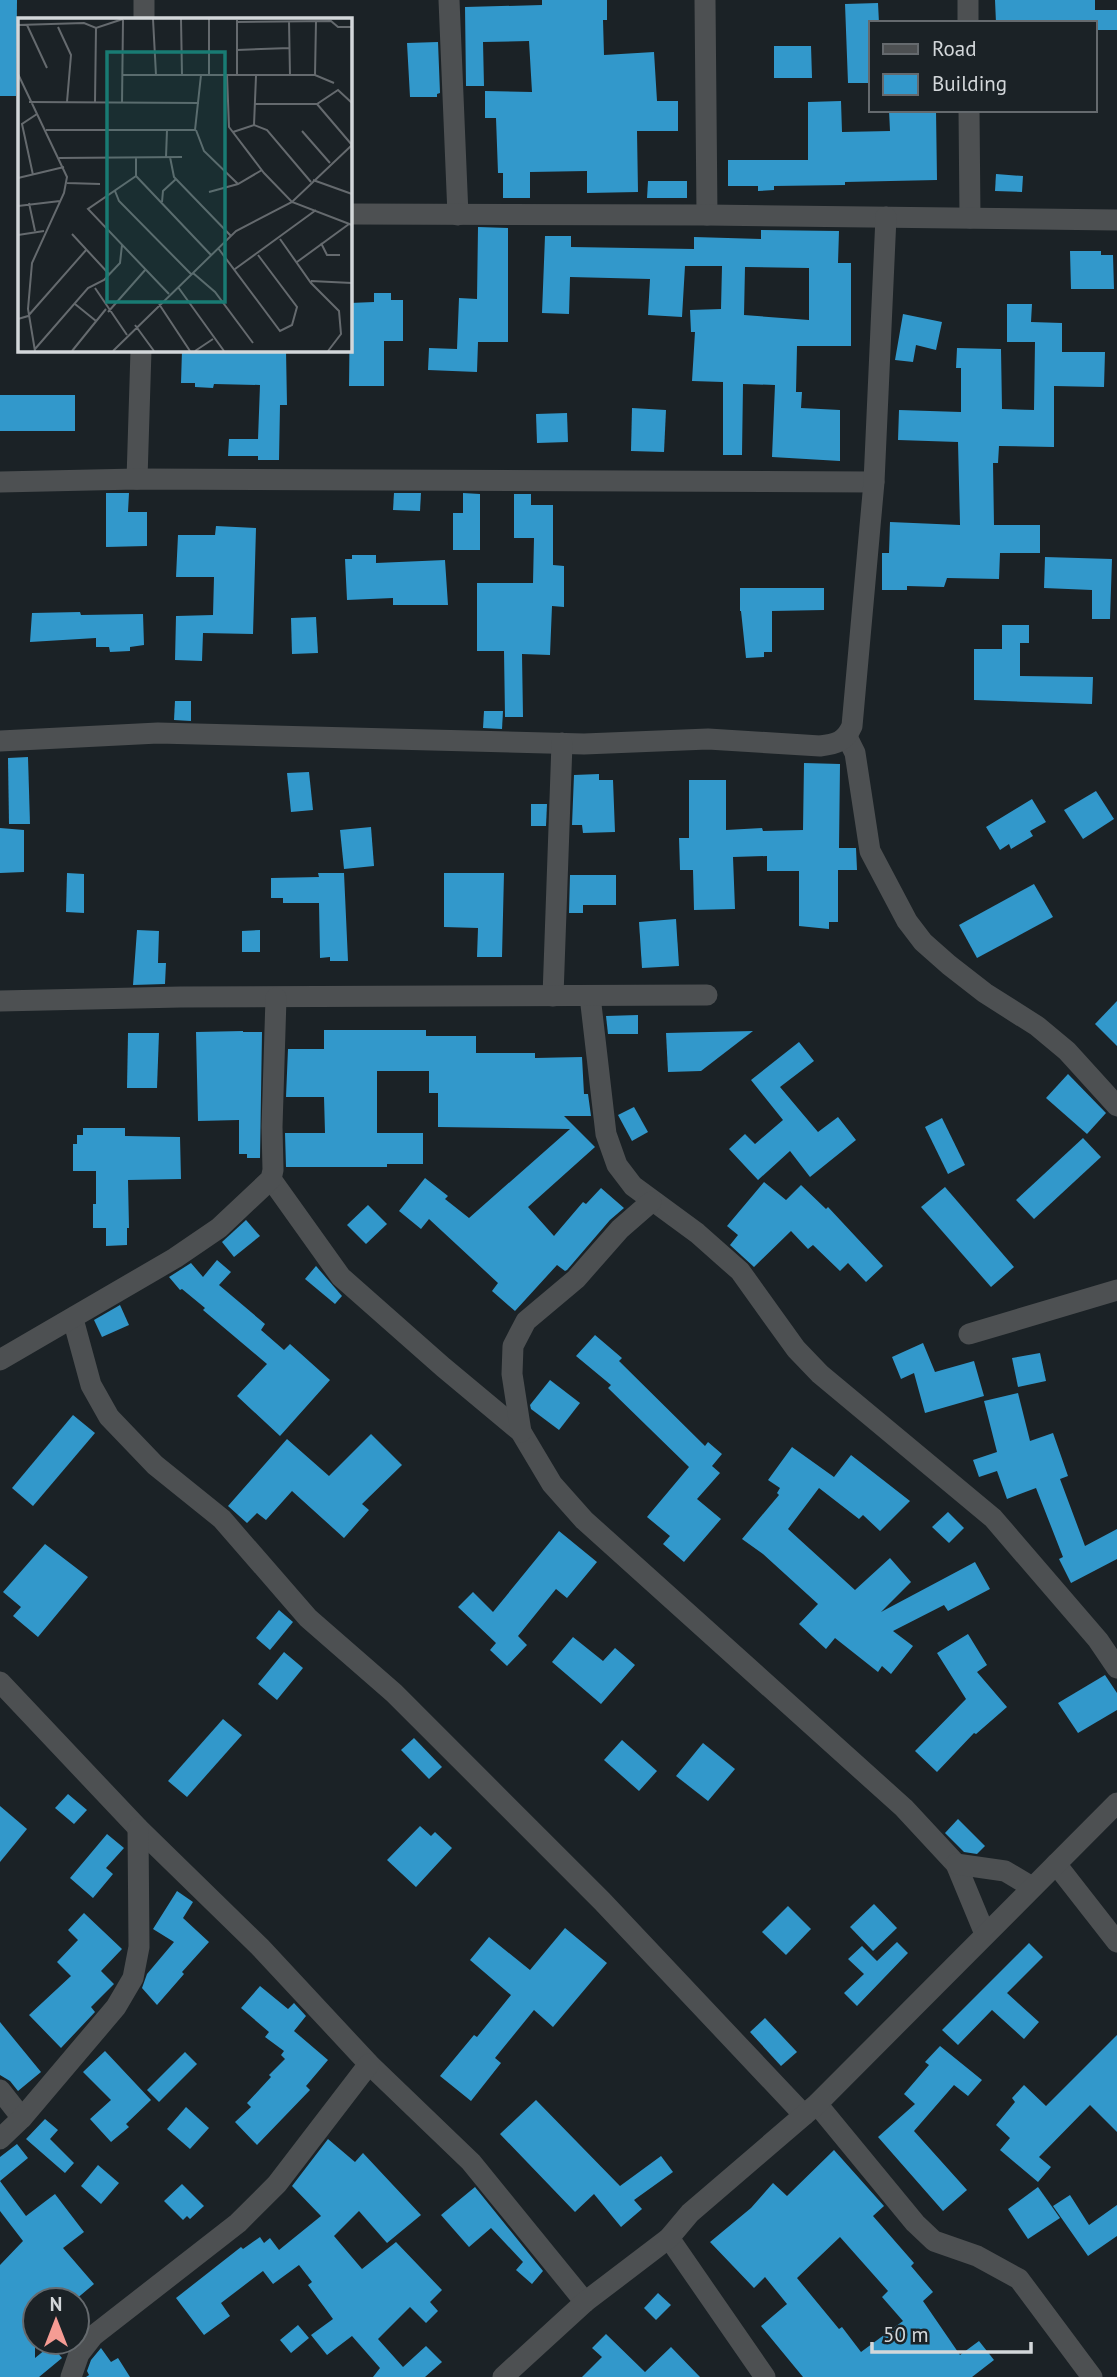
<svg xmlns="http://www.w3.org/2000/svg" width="1117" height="2377" viewBox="0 0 1117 2377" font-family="'PT Sans',sans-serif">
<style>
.building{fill:#3298cb;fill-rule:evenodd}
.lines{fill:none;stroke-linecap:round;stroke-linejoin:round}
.minor{stroke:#4d5052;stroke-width:21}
.inset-road{fill:none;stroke:#656a6e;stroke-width:2}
.view{fill:#197b73;fill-opacity:0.15;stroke:#197b73;stroke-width:3.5}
.inset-edge{fill:none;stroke:#d3d7da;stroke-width:3.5}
</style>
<rect width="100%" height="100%" fill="#1b2226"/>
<g class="building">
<path d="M0,0h17l-1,96h-16z"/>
<path d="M542,0h65v20h-4l1,35 50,-3 3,49h21v30h-41l1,61 -51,1v-22l-57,1v26h-27v-25h-5l-2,-55h-11v-27l47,1 -3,-51 -46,1 1,44h-18l-1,-79 77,-2z"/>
<path d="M995,0h100v10h22v20h-23v-7h-98z"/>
<path d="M878,3l1,20h-9v60h-22l-3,-79z"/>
<path d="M438,42l2,51 -3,1v3h-27l-3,-54z"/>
<path d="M774,46h37l1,32h-38z"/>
<path d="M841,101l1,31 48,-1 -1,-21h47l1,70 -92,2v3l-71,1v4l-16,1v-5h-30v-26h80v-58z"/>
<path d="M996,174l27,2 -1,16 -27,-1z"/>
<path d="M648,181h39v17h-40z"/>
<path d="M478,227l30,1v114h-30l-1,30 -49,-2 1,-22 28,1 2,-51 18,1z"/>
<path d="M761,230l78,1 -1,32h13v83h-54l-1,46h6l-1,16 39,2v51l-68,-4 3,-72 -32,-1 -1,71h-19v-73l-31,-1 3,-49h-4l-1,-22 31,-1 1,-43h-37l-3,51 -34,-2 2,-36 -80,-2 -1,37 -27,-1 3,-77h26v11l123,2v-12l67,2zM745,267l64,1v52l-65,-5z"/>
<path d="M1070,251h31v4h12l1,34h-43z"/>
<path d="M374,293h17v7h12v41h-19v45h-35l1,-83 24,-1z"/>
<path d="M1007,304h25l-1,18 31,1v29h43l-1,35 -50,-1v61l-55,-1 -1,17h-5l1,62h46v28h-40l-1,26 -52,-1 -3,9 -37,-1v4h-25v-37h7l1,-31 70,3 -2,-83 -60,-2 1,-30 62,2v-44h-5l1,-20 44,1 1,60 32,1 1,-68h-28z"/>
<path d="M903,314l39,8 -6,28 -20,-5 -3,17 -18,-2z"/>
<path d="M182,350h104l1,55h-7l-1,55h-21v-4h-30l1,-17h29l2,-54 -46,-1 -1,4 -18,-1v-4h-14z"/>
<rect x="0" y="395" width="75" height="36"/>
<path d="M632,408l34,2 -2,42 -33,-1z"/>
<path d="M567,413l1,29 -31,1 -1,-29z"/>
<path d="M106,493h23l-1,19h19v34l-41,1z"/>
<path d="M394,493h27l-1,18 -27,-1z"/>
<path d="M463,493l17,1v56h-27v-37h10z"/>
<path d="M514,494h17v11h22v60l11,1v41l-12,-1 -2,49 -28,-1 1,63h-18l-1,-66h-27v-68h56l1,-45h-20z"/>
<path d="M216,526l40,2 -3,106 -50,-1 -1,28 -27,-1 1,-44 37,-1 1,-38h-38l2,-42h37z"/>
<path d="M352,555h24v8l69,-3 3,45h-55v-7l-46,2 -2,-41h7z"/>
<path d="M1045,557l67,2 -2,60h-18v-29l-48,-2z"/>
<path d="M740,588h84v22l-52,1v41h-8v5l-18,1 -5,-47h-1z"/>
<path d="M80,612l1,3 62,-1 1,31 -14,2v4l-20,1 -1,-5h-13v-9l-66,4 2,-29z"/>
<path d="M316,617l2,36 -26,1 -1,-36z"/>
<path d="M1002,625h27v18h-9v33l73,1 -1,27 -118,-4v-51h28z"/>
<path d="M175,701h16v20l-17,-1z"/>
<path d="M484,711h19l-1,18 -19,-1z"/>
<path d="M28,757l2,67h-21l-1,-66z"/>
<path d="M804,763l36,1 -1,84h17l1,22h-19v52h-9v7l-30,-3v-55h-32v-15l-34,1 2,52 -41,1 -1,-40h-13l-1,-32h10v-58h37v50l36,-2 1,3 40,-1z"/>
<path d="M309,772l4,38 -22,2 -4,-39z"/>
<path d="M599,774v6h14l2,52 -32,1 -1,-8h-10l2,-50z"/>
<path d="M1096,791l18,28 -31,20 -19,-29z"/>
<path d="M1032,799l14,23 -16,9 3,5 -22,13 -2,-5 -9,6 -14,-23z"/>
<path d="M531,804h16l-1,22h-15z"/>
<path d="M371,827l3,39 -30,3 -4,-39z"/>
<path d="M0,828l24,2v42l-24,1z"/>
<path d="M67,873l17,1v39l-18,-1z"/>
<path d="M318,873h26l4,88h-18v-4l-10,1 -1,-55h-36v-5h-12v-20l48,-1z"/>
<path d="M444,873h60l-2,84h-25l1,-29 -34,-1z"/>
<path d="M570,875h46v30h-33v8h-14z"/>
<path d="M1034,884l19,33 -76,41 -18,-33z"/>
<path d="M676,919l3,47 -37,2 -3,-46z"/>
<path d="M137,930l22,1 -1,32h8l-1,21 -32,1z"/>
<path d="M260,930v22h-18v-21z"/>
<path d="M1117,1001v45l-22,-22z"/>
<path d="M638,1015v19h-30l-2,-18z"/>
<path d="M324,1030h102v6h50v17h59v5l47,-1 2,37h4l3,22h-27l31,31 -67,60 26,29 29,-34 3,2 15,-16 23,20 -14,12 -43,50 -2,1 -8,-6 -42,46 -23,-20 6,-8 -69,-64 -8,10 -22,-18 26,-33 23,18 -3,3 24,19 101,-89 -132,-2v-34h-9v-22h-52v62h46v31h-36v3h-101l-1,-34h40l-1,-36h-38l2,-48h36z"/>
<path d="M243,1031v1h19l-2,126h-13v-4h-8v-34l-41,1 -2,-89z"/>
<path d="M753,1031l-52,40 -33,1 -2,-39z"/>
<path d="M128,1033h31l-2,55h-30z"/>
<path d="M799,1042l15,19 -34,26 38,45 20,-15 18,23 -46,37 -20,-26 -32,29 -29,-31 16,-15 10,10 28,-24 -32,-40z"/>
<path d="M1068,1074l38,39 -19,21 -41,-36z"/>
<path d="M634,1107l14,25 -16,9 -14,-26z"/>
<path d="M942,1118l23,47 -17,9 -23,-47z"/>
<path d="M83,1128h42v8l55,1 1,42 -53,1 1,48h-2v17l-21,1v-18h-13v-24h3v-33h-23v-27h4v-9h6z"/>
<path d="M1083,1138l18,19 -67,62 -18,-19z"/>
<path d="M764,1182l22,18 15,-15 25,24 2,-2 55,59 -17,16 -18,-19 -8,8 -27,-26 -5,4 -17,-18 -37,36 -24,-22 8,-10 -11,-9z"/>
<path d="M945,1187l69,80 -23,20 -70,-80z"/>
<path d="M368,1205l19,19 -21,20 -19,-19z"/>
<path d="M246,1220l14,16 -26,21 -12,-15z"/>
<path d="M217,1260l14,12 -12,13 46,39 -4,6 23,20 6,-6 40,36 -50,56 -43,-40 30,-32 -64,-54 2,-2 -23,-19 -2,1 -11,-13 22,-14 12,14z"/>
<path d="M316,1266l26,30 -7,8 -30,-25z"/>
<path d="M120,1305l9,20 -27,12 -8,-17z"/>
<path d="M595,1335l27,23 -3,3 86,85 3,-4 14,12 -10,12 8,7 -23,26 24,20 -37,43 -21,-18 7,-8 -23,-19 42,-50 -81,-79 3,-3 -35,-29z"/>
<path d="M923,1343l12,29 39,-11 10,35 -59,17 -11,-40 -13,6 -9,-22z"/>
<path d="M1040,1353l6,28 -28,6 -6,-29z"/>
<path d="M550,1380l30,23 -21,27 -28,-21 -1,-4z"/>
<path d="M1018,1393l12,48 23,-8 15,43 -8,3 25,67 32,-17v30l-46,24 -12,-24 4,-2 -27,-69 -29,11 -10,-28 -18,6 -6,-17 24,-8 -13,-51z"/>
<path d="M73,1415l22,18 -62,73 -21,-18z"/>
<path d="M371,1434l31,31 -40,39 7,6 -25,28 -52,-47 -26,29 -9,-7 -10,10 -19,-17 59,-67 42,37z"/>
<path d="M792,1447l42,30 17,-22 59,46 -30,30 -17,-16 -4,4 -40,-31 -31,41 67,61 35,-32 21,24 -30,30 94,-50 15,27 -42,22 -4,-6 -51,26 20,15 -22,28 -9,-8 -4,6 -43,-34 -9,11 -27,-25 19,-20 -55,-50 -21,-15 37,-44 -2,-2 3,-5 -12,-8z"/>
<path d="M948,1512l16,16 -15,15 -17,-16z"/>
<path d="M559,1531l38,31 -30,36 -11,-9 -38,47 9,9 -20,21 -17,-16 6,-7 -38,-36 15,-15 20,20z"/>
<path d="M45,1544l43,33 -50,60 -25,-21 8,-9 -18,-15z"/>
<path d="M279,1610l14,12 -23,28 -14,-12z"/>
<path d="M968,1634l19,31 -10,7 30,35 -31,27 -2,-1 -37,39 -22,-21 51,-52 -29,-46z"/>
<path d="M573,1637l30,24 12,-13 20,17 -34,39 -49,-42z"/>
<path d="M284,1652l19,16 -26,32 -19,-16z"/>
<path d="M1105,1675l12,18v17l-39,23 -20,-30z"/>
<path d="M223,1719l19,16 -55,62 -19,-16z"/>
<path d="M414,1738l28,29 -13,12 -28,-29z"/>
<path d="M622,1740l35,31 -18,20 -35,-31z"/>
<path d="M703,1743l32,26 -27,32 -32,-25z"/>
<path d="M68,1794l19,16 -13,14 -19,-16z"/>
<path d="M0,1806l27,23 -27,33z"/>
<path d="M958,1819l27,27 -8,8 -13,-2 -19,-19z"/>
<path d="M420,1826l11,10 4,-4 17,16 -36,39 -29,-27z"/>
<path d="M107,1834l17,14 -18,20 7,6 -20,24 -23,-20z"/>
<path d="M177,1891l16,11 -10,16 26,24 -27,30 2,2 -27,31 -15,-17 5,-14 27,-32 -21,-13z"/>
<path d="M874,1904l23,24 -24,23 -23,-24z"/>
<path d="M788,1906l23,23 -25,26 -24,-23z"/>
<path d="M84,1913l38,36 -21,22 13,13 -23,23 4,5 -34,36 -32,-33 42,-39 -14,-14 21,-22 -10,-10z"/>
<path d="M565,1928l42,35 -54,64 -19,-17 -39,48 6,5 -30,38 -31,-25 34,-41 3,2 34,-42 -41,-35 19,-23 41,33z"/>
<path d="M897,1942l11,11 -51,53 -13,-13 20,-19 -16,-15 14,-13 15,15z"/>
<path d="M1029,1943l14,14 -36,36 32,29 -15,17 -32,-29 -34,35 -16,-15z"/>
<path d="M260,1986l28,23 6,-6 12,13 -12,15 34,29 -22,26 4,4 -53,55 -22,-23 16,-15 -4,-4 24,-26 -2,-2 16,-16 -4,-4 3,-4 -19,-14 4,-5 -28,-24z"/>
<path d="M765,2018l32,34 -16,14 -31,-34z"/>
<path d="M0,2022l41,50 -23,19 -8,-10 -10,-6z"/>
<path d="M1117,2035v97l-27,-27 -51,52 12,10 -13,15 -38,-32 10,-12 -14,-13 19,-23 -3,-4 12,-13 22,21z"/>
<path d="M940,2046l42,34 -14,16 -14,-11 -40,46 53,59 -24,21 -65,-74 37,-33 -11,-10 25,-29 -4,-3z"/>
<path d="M105,2051l46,49 -25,24 3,3 -18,15 -21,-23 21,-19 -28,-28z"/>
<path d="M185,2052l12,12 -38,38 -12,-12z"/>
<path d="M536,2100l84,86 41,-30 12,16 -39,28 8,9 -21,18 -27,-33 -19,18 -75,-78z"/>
<path d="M186,2107l23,21 -19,21 -23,-20z"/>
<path d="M45,2119l13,11 -8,9 24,24 -9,10 -39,-34z"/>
<path d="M328,2139l27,23 8,-9 58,62 -34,28 -28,-32 -25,25 28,33 34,-27 46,48 -12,12 8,9 -12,12 -16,-16 -32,32 25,28 23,-21 16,16 -17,15h-52l7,-9 -28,-32 -25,19 -16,-20 22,-16 -25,-34 4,-3 -13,-17 -26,19 -10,-13 -42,32 9,13 -26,19 -28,-37 65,-51 2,2 17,-12 4,6 6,-5 9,12 42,-34 -29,-30z"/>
<path d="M17,2144l11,14 -28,23 26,35 29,-22 29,38 -21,16 31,36 -19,16h-40v58l16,-13 11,13 -23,19h-39v-112l23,-24 -23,-30v-54z"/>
<path d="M834,2150l50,56 -11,10 41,47 -3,3 22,26 -10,9 37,54 19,-14 15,19 -22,17h-169l-42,-51 26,-22 -22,-27 -11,11 -44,-46 41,-34 22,-25 14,13zM840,2237l48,54 -6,6 21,24 -42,31 -19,-25 -3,2 -42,-51z"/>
<path d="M98,2165l21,18 -18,21 -20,-18z"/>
<path d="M182,2184l22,22 -14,13 -3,-3 -4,4 -19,-19z"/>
<path d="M475,2187l68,84 -11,13 -16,-14 7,-8 -32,-34 -22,19 -28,-32z"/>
<path d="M1038,2187l22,31 -32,21 -20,-30z"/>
<path d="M1070,2195l19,30 28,-20v31l-29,20 -35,-50z"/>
<path d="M658,2293l13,12 -15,15 -12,-12z"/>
<path d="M298,2325l11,13 -18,15 -11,-13z"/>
<path d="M606,2334l39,38 26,-25 29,30h-118l20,-20 -10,-9z"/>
<path d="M101,2348l10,14 7,-4 12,19h-44l3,-2 -2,-4 4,-11z"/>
</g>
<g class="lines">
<g class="minor">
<path d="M144,0v19"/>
<path d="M449,0l9,215"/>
<path d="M705,0l2,215"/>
<path d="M968,0v23"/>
<path d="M969,110l1,108"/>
<path d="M350,214l357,1 410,5"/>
<path d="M137,479l4,-129"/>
<path d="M0,482l137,-3 737,3"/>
<path d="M847,737l8,16 15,98 37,70 16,21 26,23 36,28 52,33 30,25 50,55"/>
<path d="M0,741l158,-8 426,11 124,-5 112,7c16,-2 25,-4 32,-20l22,-244 12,-265"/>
<path d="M553,996l9,-253"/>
<path d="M590,996l16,138 11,31 16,21 64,47 43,38 56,78 24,25 173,144 105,122 19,28"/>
<path d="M0,1001l181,-4 526,-2"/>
<path d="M271,1179l70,98 102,90 78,65 31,52 32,36 320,288 52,56 29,70"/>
<path d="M73,1319l18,66 18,32 46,48 67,54 86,99 86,75 208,208 202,214"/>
<path d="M969,1334l148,-44"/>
<path d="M0,1360l175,-102 44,-30 52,-49 2,-9 -1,-43 4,-129"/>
<path d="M521,1432l-9,-58 1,-28 13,-25 50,-42 44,-50 31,-27"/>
<path d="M0,1682l138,146 122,119 109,117 102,98 114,140"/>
<path d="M956,1864l49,7 27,16"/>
<path d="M1056,1864l61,78"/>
<path d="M0,2090l22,28"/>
<path d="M817,2104l98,119 19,18 43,15 42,23 73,98"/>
<path d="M0,2139l22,-21 94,-111 17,-29 6,-31 -1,-119"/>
<path d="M669,2238l96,139"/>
<path d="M71,2377l8,-23 14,-18 145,-113 39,-39 92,-120"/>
<path d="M503,2377l82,-75 84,-64 21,-25 127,-109 300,-301"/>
</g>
</g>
<g transform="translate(18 18)">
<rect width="334" height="334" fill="#1b2226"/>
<path class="inset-road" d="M135,1l3,56M163,1l1,56M191,1v56M271,3l1,55M219,4l94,-1 7,6h14M0,7l66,-2 12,5 27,-9M9,7l20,43M40,9l13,28 -4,47M219,32l53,-2M0,56l49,103 -3,16 -32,70 -4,46 7,42M105,57h192l19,8M209,57l2,52 35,46 28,29 60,23M297,57l1,-54M219,58v-56M11,84l170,1M77,84l1,-74M104,85l1,-83M237,86h62l21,-14 14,13M299,86l35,41M236,107l2,-49M28,112h149l6,-55M178,112l8,21 34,33M284,113l28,32M215,114l21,-7 13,5 44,52M118,139v19l-48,33 81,85M148,139l1,-27M152,139l4,20 57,59M41,140l123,-1M15,157l-11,-51 15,-10M118,158l75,79M0,160l46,-11M295,162l39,14M49,165l33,1M97,173l4,10 73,74M191,174l29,-8 24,-14M144,184l1,-11 13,-12M11,185l6,28M0,188l42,-5M54,216l37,40M0,217l26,-4M262,221l31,44 28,28 2,23 -13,17M303,225l6,12h13M200,230l62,83 12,-6 5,-18 -39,-52M279,244l52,-38M217,251l81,-59M175,255l22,19 38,51M293,263l41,2M160,269l46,64M77,270l32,47M57,286l21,17M141,286l31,47M90,294l38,-43M0,301l10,-3 59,-67M117,307l19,26M17,331l53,-61 16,-8 16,-17 2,-18M54,333l34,-42M95,333l123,-120 56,-29 60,-57M177,333l18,-12"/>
<path class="view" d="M89,34h118v250h-118z"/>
<rect width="334" height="334" class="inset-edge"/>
</g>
<rect x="869" y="21" width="228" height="91" fill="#1b2226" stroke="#656a6e" stroke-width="2"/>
<rect x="883" y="44" width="35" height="10" fill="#4d5052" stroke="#656a6e" stroke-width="2"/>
<text x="932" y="56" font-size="21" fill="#d3d7da">Road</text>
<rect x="883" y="74" width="35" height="21" fill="#3298cb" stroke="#656a6e" stroke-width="2"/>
<text x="932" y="91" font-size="21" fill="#d3d7da">Building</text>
<g transform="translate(56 2321)"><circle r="33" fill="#1b2226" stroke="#656a6e" stroke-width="2"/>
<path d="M0-5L12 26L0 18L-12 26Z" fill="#f59c94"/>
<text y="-10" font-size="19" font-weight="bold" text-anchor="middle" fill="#d3d7da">N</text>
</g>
<path d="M872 2342v10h159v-10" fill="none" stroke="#d3d7da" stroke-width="3.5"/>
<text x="883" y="2342" font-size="21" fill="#d3d7da" stroke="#1b2226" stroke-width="5" paint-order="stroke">50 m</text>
</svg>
